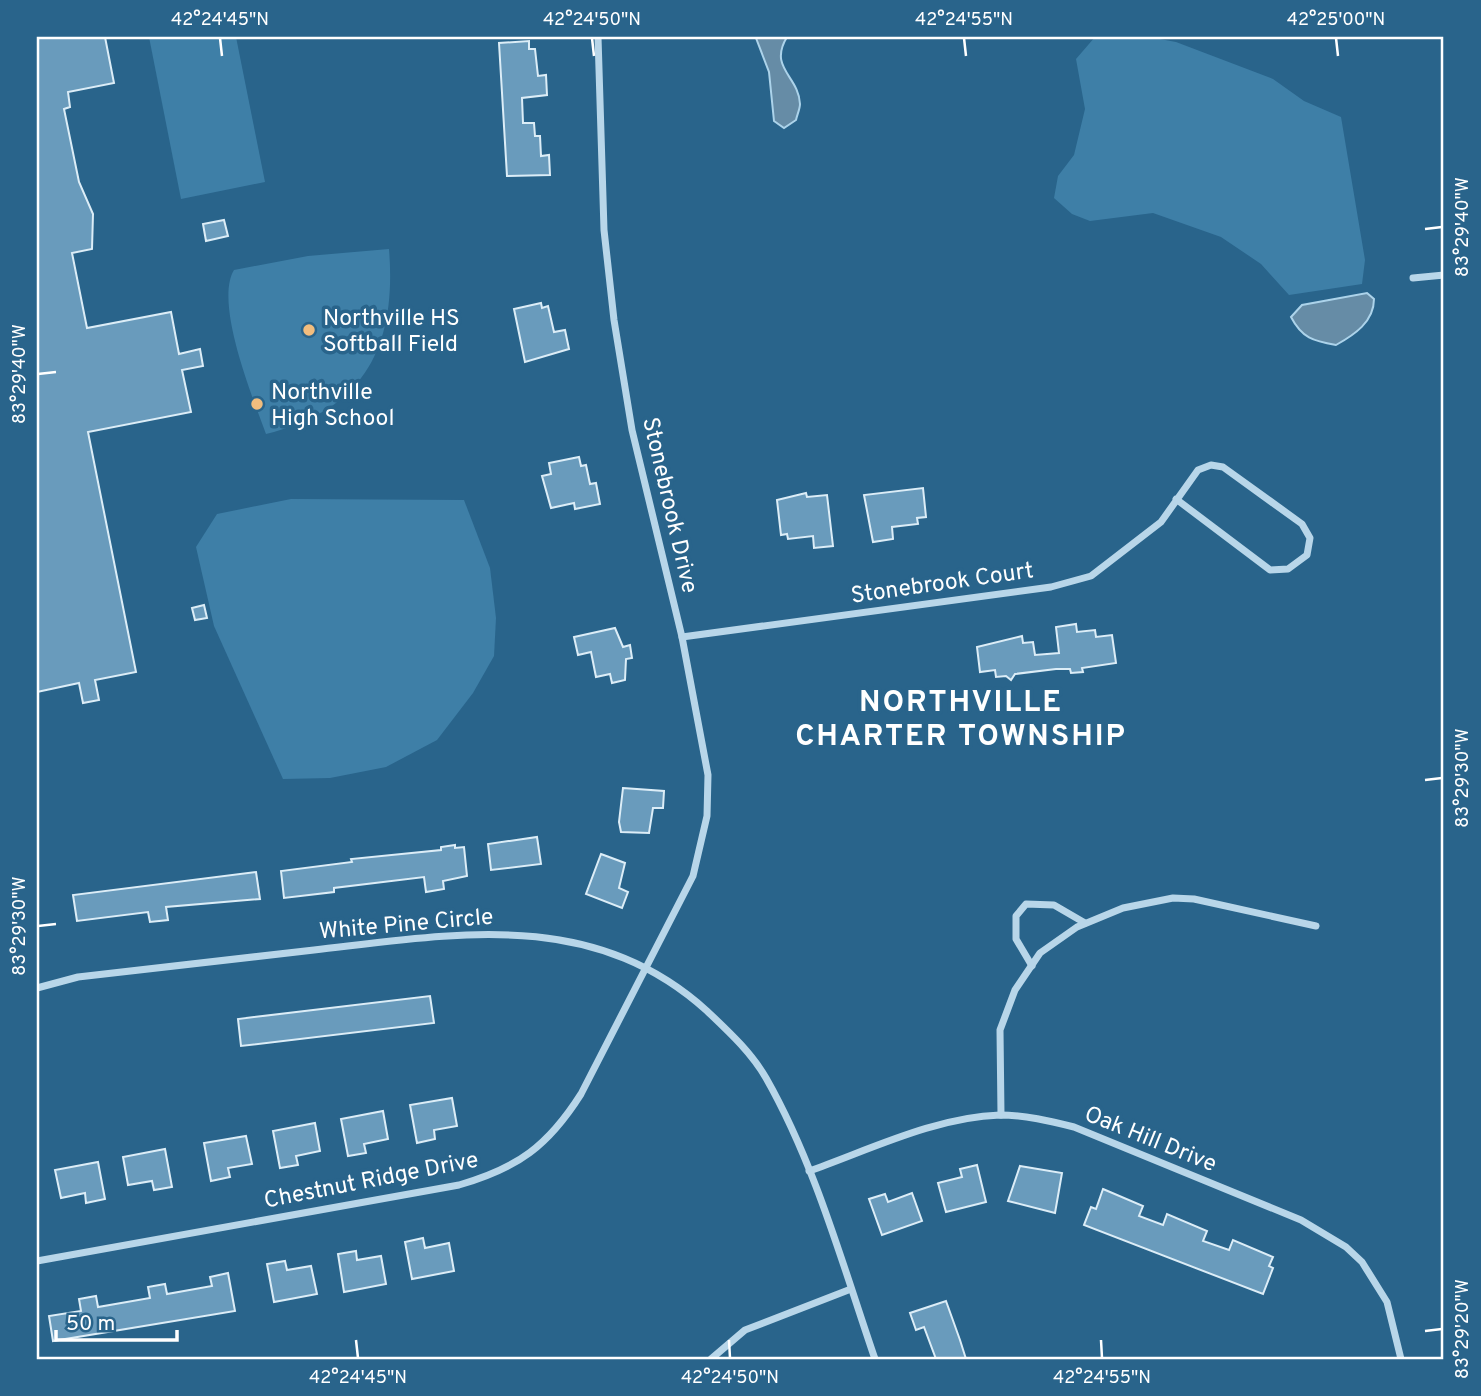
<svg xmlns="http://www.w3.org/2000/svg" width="1481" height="1396" viewBox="0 0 1481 1396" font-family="Overpass,sans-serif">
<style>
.green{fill:#3e7fa7}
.water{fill:#668ca6;stroke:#acd3ea;stroke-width:2}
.building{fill:#699bbc;stroke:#dcedf7;stroke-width:2}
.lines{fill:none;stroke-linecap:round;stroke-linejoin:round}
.street{stroke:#b8d6e9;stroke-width:7}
.ticks{fill:none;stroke:#fff;stroke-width:2.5}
.poi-dot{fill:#f1bd7e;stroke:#29648b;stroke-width:2.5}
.labels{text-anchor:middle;stroke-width:7;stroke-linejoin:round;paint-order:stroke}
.poi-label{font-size:23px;fill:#fff;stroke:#29648b;text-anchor:start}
.street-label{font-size:23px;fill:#fff;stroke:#29648b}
.district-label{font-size:30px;font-weight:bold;letter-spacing:2px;fill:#fff;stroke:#29648b}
.neatline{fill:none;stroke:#fff;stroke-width:2.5}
.ticks-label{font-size:18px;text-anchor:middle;fill:#fff}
</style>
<rect width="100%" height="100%" fill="#29648b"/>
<g class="green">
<path d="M149,37h87l29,145 -84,17z"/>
<path d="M1095,37h54l27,5 97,37 31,22 37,16 24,143 -3,24 -73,11 -28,-31 -40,-27 -68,-24 -63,8 -18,-7 -18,-16 4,-22 16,-21 11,-46 -9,-50z"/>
<path d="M389,249c8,98 -25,161 -123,185 -13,-36 -52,-131 -32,-164l74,-14z"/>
<path d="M291,499l173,1 26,68 6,50 -2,38 -21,37 -36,47 -51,27 -56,11 -47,1 -69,-153 -18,-79 21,-33z"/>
</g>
<g class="water">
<path d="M787,37c-19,31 12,39 13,67 0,5 -3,11 -4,16l-12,8 -10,-7 -5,-49 -13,-34z"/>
<path d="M1367,293l7,6c0,23 -20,36 -38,46 -23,-4 -34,-7 -45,-28l11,-12z"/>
</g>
<g class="building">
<path d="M37,37h68l9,46 -46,9 2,15 -6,2 15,73 14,32 -1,35 -20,4 15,75 84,-16 8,42 21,-5 3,17 -21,4 9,42 -103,20 48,240 -41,8 4,20 -16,3 -4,-20 -42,9z"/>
<path d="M529,41v8h6l3,27 8,-1 1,20 -25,3 1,25h11l1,13h5l1,20 8,-1 1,20 -43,1 -8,-133z"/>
<path d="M224,220l4,16 -22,5 -3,-17z"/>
<path d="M541,303l1,5 6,-2 6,26 11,-2 4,19 -44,13 -11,-53z"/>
<path d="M579,457l2,9 5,-1 4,19 6,-1 4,21 -25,5 -1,-6 -23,5 -9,-32 9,-2 -2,-11z"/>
<path d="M923,488l3,29 -9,1 1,6 -26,3 1,12 -20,3 -9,-47z"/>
<path d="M806,493l1,4 20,-2 6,51 -19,2 -1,-12 -25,3 -1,-5 -6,1 -4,-35z"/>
<path d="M204,605l3,13 -12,2 -3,-12z"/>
<path d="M1076,624l1,8 18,-2 1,7 16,-2 4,28 -34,5 1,4 -12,1 -1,-4h-14l-41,5 -4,6 -5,-4 -10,1 -1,-7 -15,2 -3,-25 45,-11 1,7 10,-1 2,13 24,-2 -3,-26z"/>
<path d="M615,628l8,19 7,-2 2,13 -6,1 -1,21 -13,3 -2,-9 -14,3 -5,-25 -13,3 -4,-18z"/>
<path d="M623,788l41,3 -1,17h-10l-4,25 -28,-1 -2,-10z"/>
<path d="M537,837l4,27 -50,6 -3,-26z"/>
<path d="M455,845v3l9,-1 3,29 -24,5 1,8 -18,3 -2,-15 -90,11v4l-50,6 -3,-27 71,-9 -1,-3 90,-9v-3z"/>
<path d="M601,854l24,9 -6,25 9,4 -6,16 -36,-14z"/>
<path d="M256,872l4,27 -94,8 2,13 -18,2 -2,-10 -71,9 -4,-26z"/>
<path d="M430,996l4,27 -193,23 -3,-27z"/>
<path d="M452,1098l5,28 -23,4 1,9 -18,4 -7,-38z"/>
<path d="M383,1111l5,28 -24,5 2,9 -18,3 -7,-37z"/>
<path d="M315,1123l5,28 -24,5 2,9 -18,3 -7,-37z"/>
<path d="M246,1136l6,28 -24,4 2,9 -19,4 -7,-38z"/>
<path d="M165,1149l7,38 -18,3 -2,-9 -24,4 -5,-28z"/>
<path d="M98,1162l7,37 -19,4 -1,-10 -24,5 -6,-28z"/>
<path d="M977,1165l9,37 -40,10 -8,-29 24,-6 -2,-8z"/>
<path d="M1020,1166l42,7 -7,40 -47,-12z"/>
<path d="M1103,1189l40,17 -4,10 24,9 4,-11 40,17 -4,10 26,9 4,-10 40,17 -4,9 4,2 -10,26 -179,-69 7,-18 5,2z"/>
<path d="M912,1193l10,28 -40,14 -13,-36 16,-5 3,8z"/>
<path d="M423,1238l2,10 24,-5 5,28 -42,8 -7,-37z"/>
<path d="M356,1251l1,9 24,-4 5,28 -42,8 -6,-38z"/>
<path d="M285,1261l2,9 24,-4 6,28 -43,8 -7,-38z"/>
<path d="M228,1273l7,38 -182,30 -4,-25 32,-5 -2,-12 17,-3 2,11 52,-9 -2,-11 17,-3 2,10 45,-8 -2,-9z"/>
<path d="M946,1301l14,39 6,19h-30l-12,-32 -8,3 -6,-17z"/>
</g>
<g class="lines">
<g class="street">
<path d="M1413,278l31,-3"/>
<path d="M682,637l369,-50 40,-11 70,-54 37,-52 13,-5 12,2 79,57 8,14 -3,17 -19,14 -18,1 -94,-71"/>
<path d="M1032,966l-16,-27v-23l10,-12 28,1 31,18"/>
<path d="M37,988l41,-11c78,-9 157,-18 236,-27 140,-16 278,-43 393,61 21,20 44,41 59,67 49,86 77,188 109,281"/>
<path d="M1001,1115l-1,-85 15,-40 25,-37 37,-26 46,-19 50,-10 21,1 122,27"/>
<path d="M809,1171c60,-21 126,-54 191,-56 25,0 50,6 74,12l227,93 45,27 16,15 25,40 14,57"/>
<path d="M37,1261l422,-76c59,-17 89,-39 122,-91l112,-218 14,-60 1,-41 -26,-138 -50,-207 -18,-110 -10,-90 -6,-193"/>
<path d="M711,1359l34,-29 106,-41"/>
</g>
</g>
<path class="ticks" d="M220,38l2,18M592,38l2,18M964,38l2,18M1336,38l2,18M1425,229l17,-2M38,374l18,-2M1425,780l17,-2M38,926l18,-2M1425,1331l17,-2M356,1340l2,18M729,1340l1,18M1101,1340l1,18"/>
<g class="poi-dot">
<circle cx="309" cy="330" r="7"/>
<circle cx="257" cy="404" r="7"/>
</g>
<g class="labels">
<g class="poi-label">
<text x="323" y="325">Northville HS<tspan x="323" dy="26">Softball Field</tspan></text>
<text x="271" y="399">Northville<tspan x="271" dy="26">High School</tspan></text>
</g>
<g class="street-label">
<text transform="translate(671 505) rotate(77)" y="8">Stonebrook Drive</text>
<text transform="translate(942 582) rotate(-8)" y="8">Stonebrook Court</text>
<text transform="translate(406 923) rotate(-5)" y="8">White Pine Circle</text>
<text transform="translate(1151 1138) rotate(22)" y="8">Oak Hill Drive</text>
<text transform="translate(371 1179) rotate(-11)" y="8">Chestnut Ridge Drive</text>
</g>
<g class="district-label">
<text x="961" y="711">NORTHVILLE<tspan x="961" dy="34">CHARTER TOWNSHIP</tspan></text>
</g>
</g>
<rect width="1481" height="1396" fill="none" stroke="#29648b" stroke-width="77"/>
<path d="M56 1330v10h121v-10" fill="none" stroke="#ffffff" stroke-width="3.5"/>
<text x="66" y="1330" font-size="21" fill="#ffffff" stroke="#29648b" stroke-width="5" paint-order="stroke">50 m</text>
<rect x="38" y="38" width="1404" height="1320" class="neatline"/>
<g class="ticks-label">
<text x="220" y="25">42°24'45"N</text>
<text x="592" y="25">42°24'50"N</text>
<text x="964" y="25">42°24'55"N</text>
<text x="1336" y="25">42°25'00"N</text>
<text transform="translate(1462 227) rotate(-90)" y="6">83°29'40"W</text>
<text transform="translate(19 374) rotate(-90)" y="6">83°29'40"W</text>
<text transform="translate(1462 778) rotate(-90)" y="6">83°29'30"W</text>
<text transform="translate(19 926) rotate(-90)" y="6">83°29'30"W</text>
<text transform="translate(1462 1329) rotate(-90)" y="6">83°29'20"W</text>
<text x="358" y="1383">42°24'45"N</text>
<text x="730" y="1383">42°24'50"N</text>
<text x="1102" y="1383">42°24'55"N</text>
</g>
</svg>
